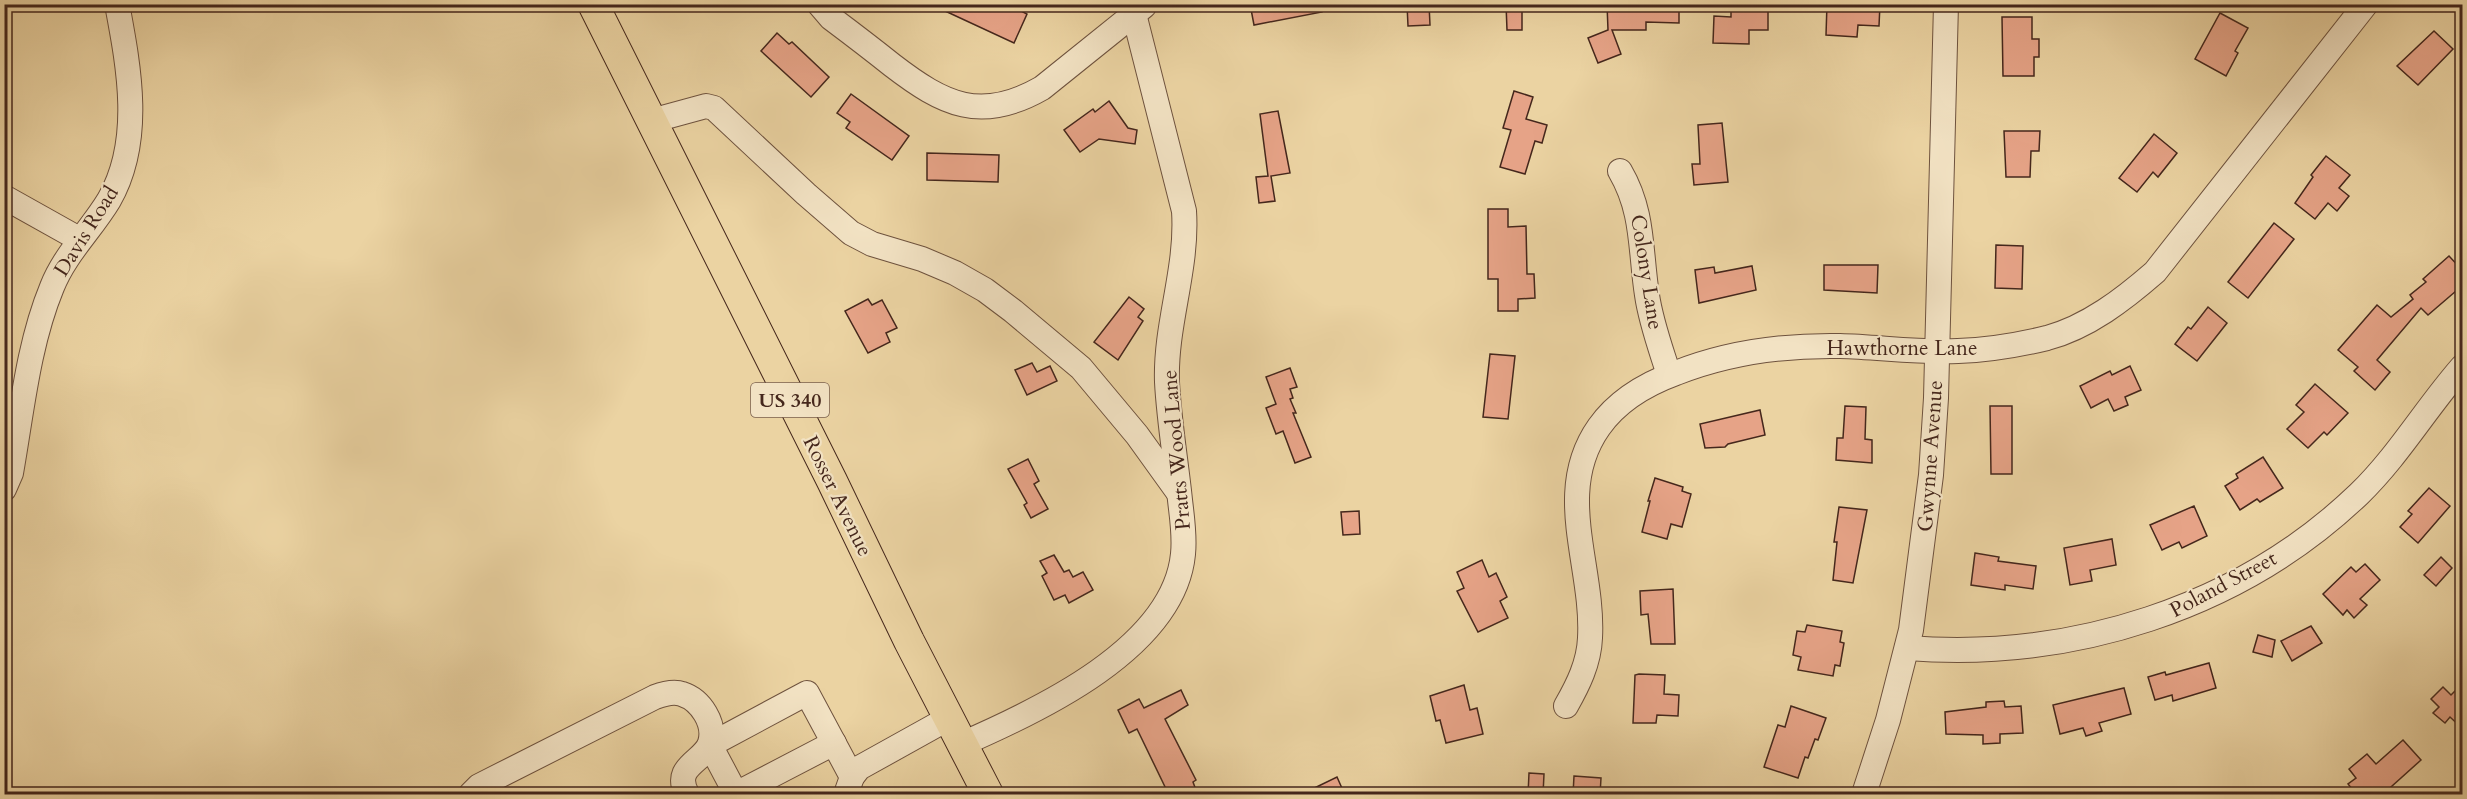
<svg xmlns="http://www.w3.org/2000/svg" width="2467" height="799" viewBox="0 0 2467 799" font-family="Cardo,serif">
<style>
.building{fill:#e6a387;stroke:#45271c;stroke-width:1.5}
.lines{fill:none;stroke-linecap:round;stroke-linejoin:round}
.minor-casing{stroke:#6e523e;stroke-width:26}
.major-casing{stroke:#45271c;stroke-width:32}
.minor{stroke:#f2e2c3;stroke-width:24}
.major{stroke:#ebd3a2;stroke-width:30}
.labels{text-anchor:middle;stroke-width:4.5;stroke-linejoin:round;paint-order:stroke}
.shield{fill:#f2e2c3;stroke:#795f4e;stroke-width:1.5}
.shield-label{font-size:20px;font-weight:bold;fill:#45271c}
.street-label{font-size:21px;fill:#45271c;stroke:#f2e2c3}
</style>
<rect width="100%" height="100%" fill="#ebd3a2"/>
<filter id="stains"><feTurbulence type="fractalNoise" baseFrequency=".00333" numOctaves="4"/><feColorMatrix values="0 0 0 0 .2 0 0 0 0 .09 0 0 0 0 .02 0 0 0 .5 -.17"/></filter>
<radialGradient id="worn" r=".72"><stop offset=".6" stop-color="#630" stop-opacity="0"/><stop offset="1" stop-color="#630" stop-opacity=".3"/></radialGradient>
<g class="building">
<path d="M930,4h77l20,10 -13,29z"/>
<path d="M1250,4h71l1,8 -68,13z"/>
<path d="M1407,4h22l1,21 -22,1z"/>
<path d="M1506,4h16v26h-15z"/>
<path d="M1607,4h72v19l-33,-1v8h-34l9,24 -23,9 -10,-25 20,-8z"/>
<path d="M1731,4h37v26h-19v14l-36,-1 1,-27 17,1z"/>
<path d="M1827,4h53l-1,22 -21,-1 -1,12 -31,-2z"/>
<path d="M2220,13l28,15 -13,23 3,2 -12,23 -31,-17z"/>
<path d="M2002,17h30v22h7v18h-5v19h-31z"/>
<path d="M2434,31l19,18 -35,36 -21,-19z"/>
<path d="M777,33l12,11 3,-2 37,35 -18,20 -50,-46z"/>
<path d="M1514,91l19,6 -7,22 21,6 -5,18 -7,-2 -10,33 -25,-7 11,-37 -8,-2z"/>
<path d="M851,94l58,42 -17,24 -46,-32 4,-6 -13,-9z"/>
<path d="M1109,101l19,27 9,2 -2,14 -36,-5 -19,13 -16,-22 29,-21 2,3z"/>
<path d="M1278,111l12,62 -19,3 4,25 -16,2 -3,-26 12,-1 -8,-62z"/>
<path d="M1722,123l6,59 -34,3 -2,-21h8l-2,-39z"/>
<path d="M2004,131h36l-1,20h-8l-1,26h-24z"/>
<path d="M2154,134l23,19 -19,24 -5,-5 -16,20 -18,-14z"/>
<path d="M927,153l72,2 -1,27 -71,-2z"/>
<path d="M2326,156l24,19 -11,13 10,8 -12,15 -9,-8 -13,16 -20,-16 18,-26 -2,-2z"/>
<path d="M1488,209h20v18l18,-1 1,48h7l1,24 -17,1v12h-20v-32h-10z"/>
<path d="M2274,223l20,16 -46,59 -20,-16z"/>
<path d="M1996,245l27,1 -1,43 -27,-1z"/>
<path d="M2449,256l14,15v14l-35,30 -7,-7 -44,52 13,12 -15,18 -21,-19 4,-4 -20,-17 39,-45 14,12 22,-18 -3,-4 16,-13 -3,-3z"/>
<path d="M1824,265h54l-1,28 -53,-3z"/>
<path d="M1752,266l4,24 -57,13 -4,-33 19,-3 1,6z"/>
<path d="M1129,297l15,12 -6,8 5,4 -25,39 -24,-18z"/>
<path d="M868,299l4,6 10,-5 15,28 -11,5 4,9 -22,11 -23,-42z"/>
<path d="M2208,307l19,16 -30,38 -22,-17 13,-17 3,2z"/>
<path d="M1490,354l25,2 -7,63 -25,-2z"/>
<path d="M1032,363l5,9 13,-6 7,15 -30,14 -12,-25z"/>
<path d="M2130,366l11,24 -16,7 3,8 -14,6 -6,-12 -17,9 -11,-22 30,-15 2,4z"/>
<path d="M1290,368l7,19 -7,2 3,9 -3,1 6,14h-3l18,44 -16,6 -12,-32 -7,3 -10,-26 10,-4 -10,-27z"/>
<path d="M2315,384l33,29 -21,22 -3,-3 -16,16 -21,-19 17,-17 -8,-7z"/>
<path d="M1845,406l21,1 -1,32 7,1v23l-36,-3 1,-22h6z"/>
<path d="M1990,406h22v68h-21z"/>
<path d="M1760,410l5,25 -37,9 -3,3 -20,1 -5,-24z"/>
<path d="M2263,457l20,31 -23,14 -3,-3 -17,11 -15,-24 13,-8 -2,-4z"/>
<path d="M1028,459l11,22 -5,3 14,25 -17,9 -7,-13 3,-2 -19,-34z"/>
<path d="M1655,478l28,9 -1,4 9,3 -9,33 -11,-3 -4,15 -25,-7 8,-31h-2z"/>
<path d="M2429,488l21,18 -32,37 -18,-16 12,-13 -4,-3z"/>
<path d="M2194,506l13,30 -25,12 -3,-6 -17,8 -12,-25z"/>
<path d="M1839,507l28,3 -14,73 -20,-3 4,-38h-3z"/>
<path d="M1359,511l1,23 -17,1 -2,-23z"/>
<path d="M2112,539l4,26 -26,5 2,11 -22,4 -6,-37z"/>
<path d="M1975,553l24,4 -1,4 38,5 -3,23 -28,-4v5l-34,-5z"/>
<path d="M1054,555l10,17 5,-2 4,7 10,-5 10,18 -24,13 -4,-8 -11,5 -12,-24 5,-3 -7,-12z"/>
<path d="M2441,557l11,11 -16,18 -12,-11z"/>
<path d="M1482,560l7,17 7,-4 11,24 -7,4 8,17 -30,14 -21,-41 7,-3 -7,-16z"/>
<path d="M2365,564l15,16 -20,19 7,6 -13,13 -7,-8 -4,5 -20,-21 28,-27 5,5z"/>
<path d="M1673,589l2,55h-24l-3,-30 -7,1 -1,-24z"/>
<path d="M1807,625l35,6 -2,11 4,1 -4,23 -5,-1 -2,11 -35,-6 3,-13 -8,-2 4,-24 8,1z"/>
<path d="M2311,626l11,17 -30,18 -11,-20z"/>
<path d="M2258,635l17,5 -3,17 -19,-5z"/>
<path d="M2209,663l7,25 -43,13 -1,-6 -17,5 -7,-23 17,-5 1,3z"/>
<path d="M1639,674l26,1 -1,19 15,1 -1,21 -21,-1 -1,8h-23l2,-48z"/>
<path d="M2463,683v46l-13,-12 -5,6 -12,-10 6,-6 -8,-8 12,-12 8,8z"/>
<path d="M1464,685l6,25 7,-2 6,26 -37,9 -6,-23 -4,1 -6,-25z"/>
<path d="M2124,688l7,26 -32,9 3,8 -16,5 -3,-8 -23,6 -7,-29z"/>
<path d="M1181,690l7,15 -23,14 31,61 -3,2 3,8 -9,5h-18l-32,-66 -8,4 -11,-23 21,-11 5,9z"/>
<path d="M2004,701l1,6 16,-1 2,27 -23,1v9l-17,1v-9l-37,-1 -1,-22 41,-5v-5z"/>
<path d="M1791,706l35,12 -8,22 -3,-1 -7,19 -3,-1 -7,21 -34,-11 14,-42 7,2z"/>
<path d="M2403,740l18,20 -39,35h-25l-9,-11 8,-6 -7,-9 18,-15 9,10z"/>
<path d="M1529,773l15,1 -1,21h-15z"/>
<path d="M1574,776l27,2 -1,17h-27z"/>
<path d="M1337,777l8,18h-45z"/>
</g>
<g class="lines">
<defs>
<g id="minor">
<path d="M819,4l12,14c20,15 41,31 61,47 52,40 89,58 150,23l102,-82"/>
<path d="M651,121l55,-15 8,2 92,86 45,39 21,11 50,15 33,14 30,17 28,21 68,57 56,67 41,57"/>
<path d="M1620,171c24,41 20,79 27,124 4,28 14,54 22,80"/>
<path d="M4,197l75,42"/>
<path d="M4,489l7,-16c11,-62 17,-128 41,-186 13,-33 39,-57 57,-87 34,-59 20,-132 8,-196"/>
<path d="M1907,648c163,13 332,-39 452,-154 40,-39 67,-86 103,-127"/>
<path d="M1566,706c12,-21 23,-43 24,-68 4,-72 -37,-146 9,-211 19,-27 47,-43 77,-54 53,-21 107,-28 164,-27 39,1 79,7 118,5 30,-1 60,-6 89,-13 41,-11 77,-39 108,-66l211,-268"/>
<path d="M962,744c76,-33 212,-96 221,-190 2,-18 -1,-36 -3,-54 -4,-39 -11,-79 -13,-118 -2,-58 21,-113 17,-171l-50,-197"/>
<path d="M471,794l8,-8 176,-89c8,-3 19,-6 27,-3 19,6 34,30 28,49 -6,19 -38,23 -23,51"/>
<path d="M736,794l-26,-49 97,-52 45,84"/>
<path d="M736,794l98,-51"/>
<path d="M846,794l6,-17 7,-9 90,-50"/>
<path d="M1864,794l24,-74 23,-90 20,-155 5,-77 10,-394"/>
</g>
<path id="major" d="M593,4l239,477 77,160 79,153"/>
</defs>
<use href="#minor" class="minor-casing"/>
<use href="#major" class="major-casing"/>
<use href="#minor" class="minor"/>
<use href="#major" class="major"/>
</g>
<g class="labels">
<rect class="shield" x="751" y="383" width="78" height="34" rx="4.5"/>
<g class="shield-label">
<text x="790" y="407">US 340</text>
</g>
<g class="street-label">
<text transform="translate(86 231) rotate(-58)" y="7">Davis Road</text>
<text transform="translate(1647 272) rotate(81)" y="7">Colony Lane</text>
<text x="1902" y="355">Hawthorne Lane</text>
<text transform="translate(1176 450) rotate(-95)" y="7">Pratts Wood Lane</text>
<text transform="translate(1930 456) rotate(-86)" y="7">Gwynne Avenue</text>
<text transform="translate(838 496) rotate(64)" y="7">Rosser Avenue</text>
<text transform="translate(2223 584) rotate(-28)" y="7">Poland Street</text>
</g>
</g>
<rect width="2467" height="799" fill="none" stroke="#ebd3a2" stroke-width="24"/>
<rect x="6" y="6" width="2455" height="787" fill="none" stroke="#45271c" stroke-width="3"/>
<rect x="12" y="12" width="2443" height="775" fill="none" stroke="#45271c" stroke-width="1.5"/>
<rect width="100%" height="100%" filter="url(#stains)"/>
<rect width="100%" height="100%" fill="url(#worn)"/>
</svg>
